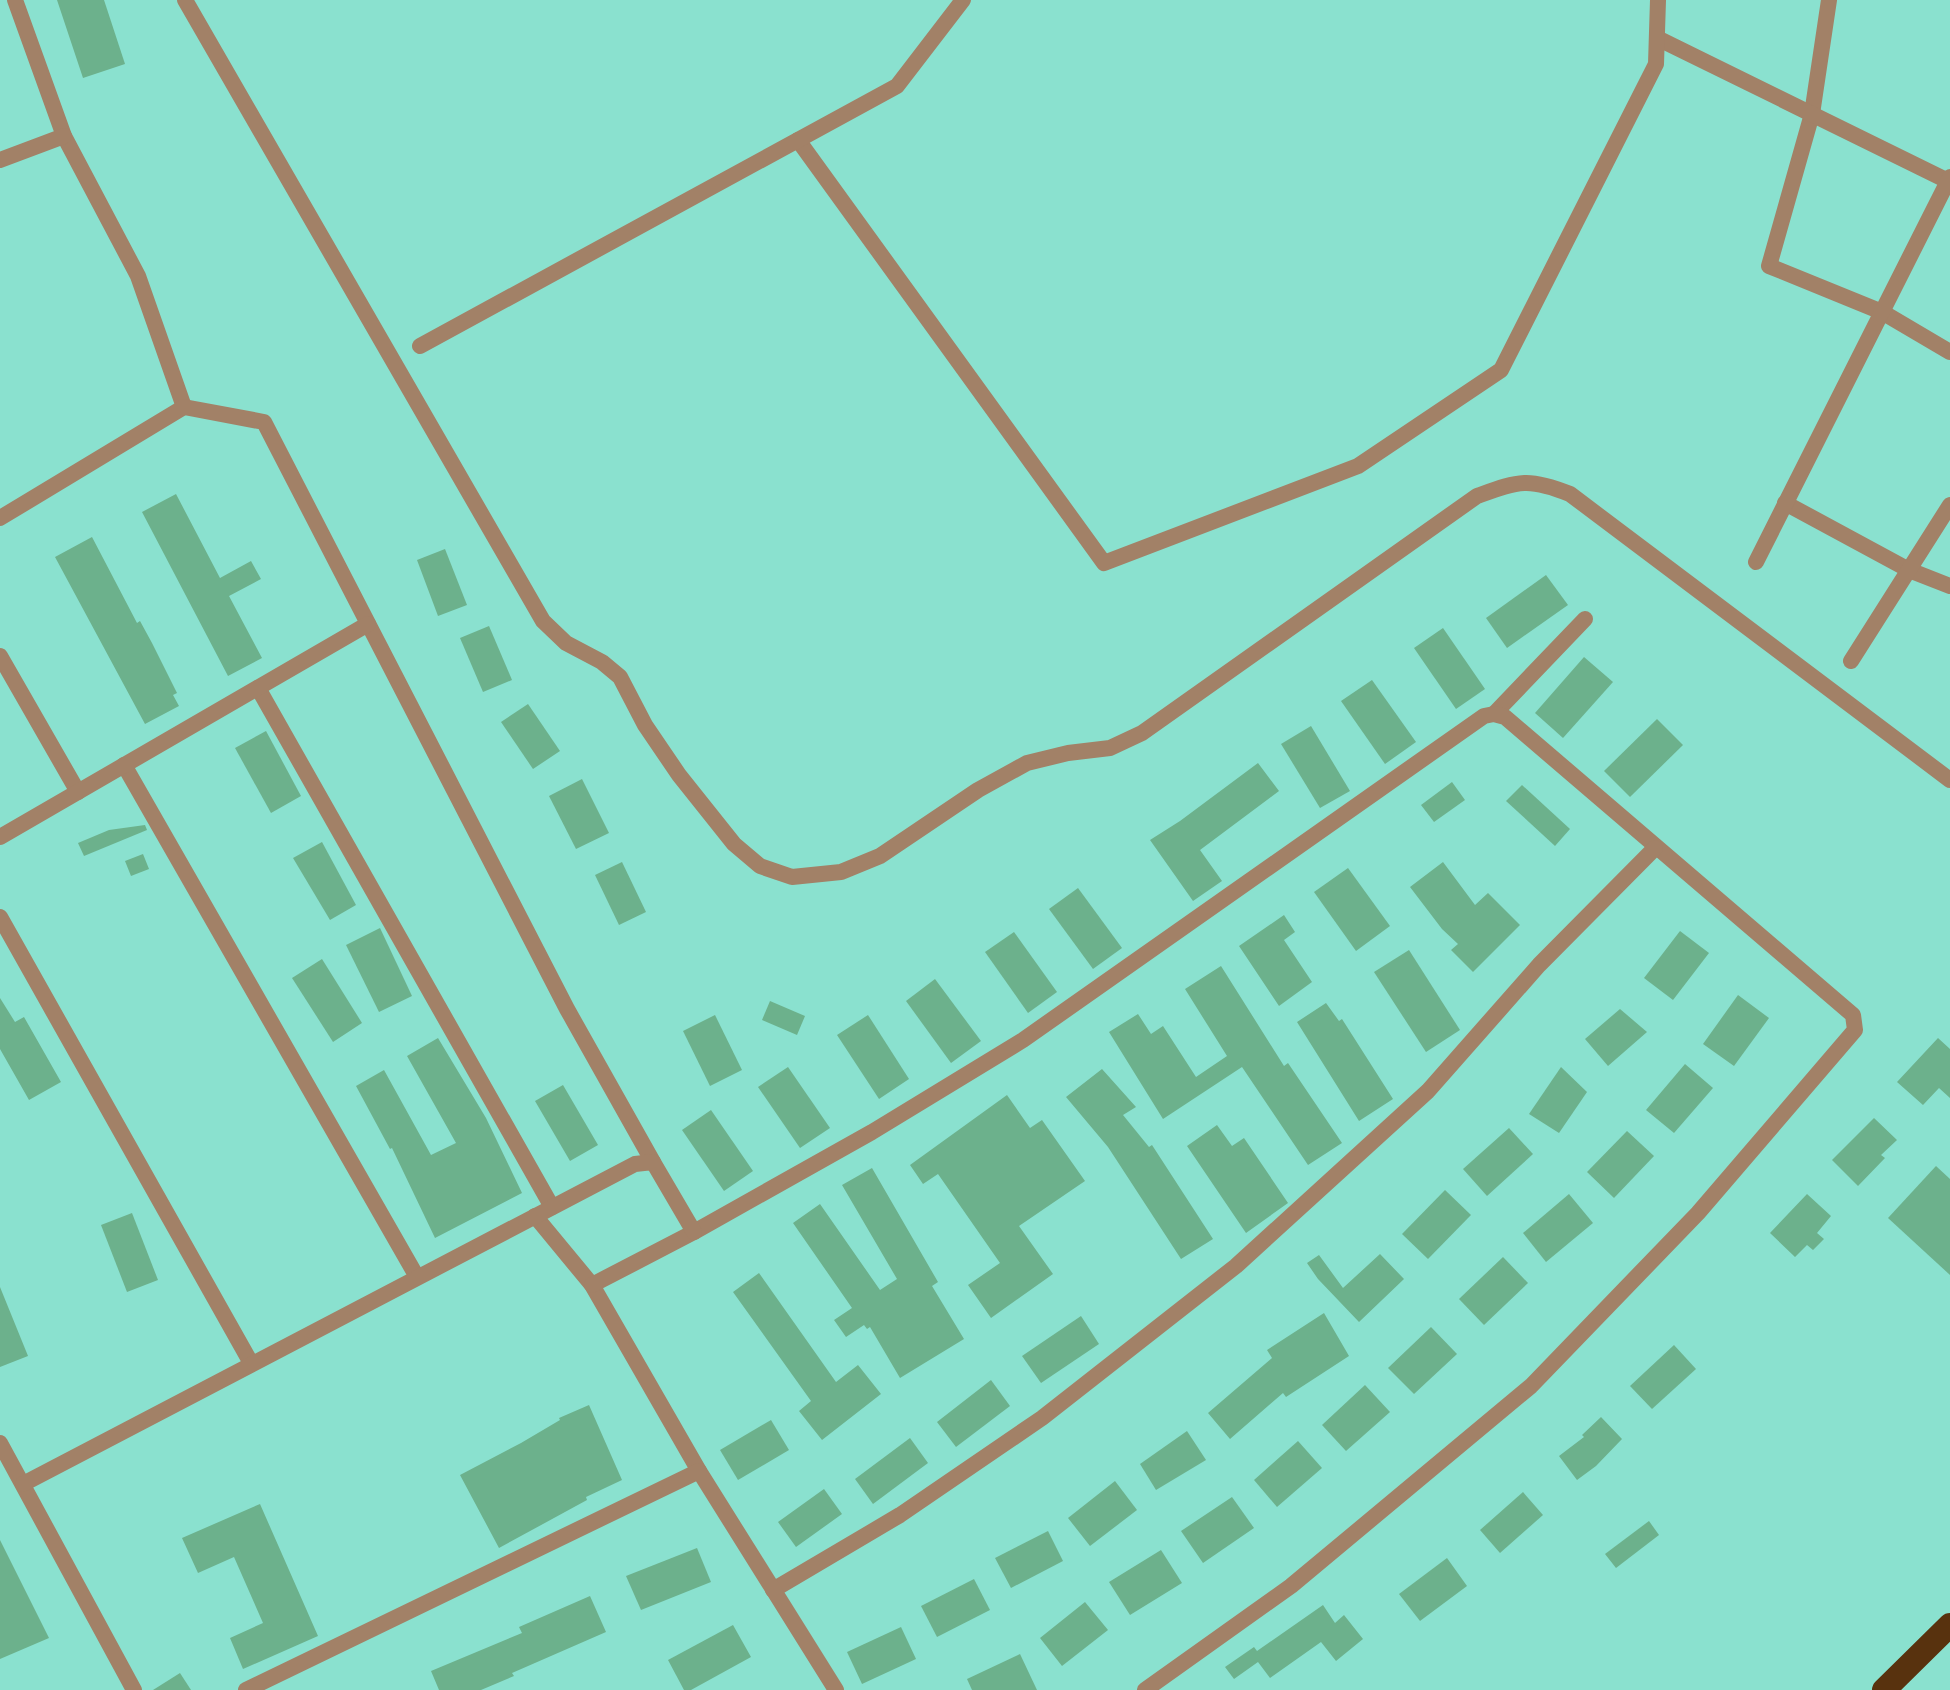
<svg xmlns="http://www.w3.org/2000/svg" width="1950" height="1690" viewBox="0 0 1950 1690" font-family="Georgia,serif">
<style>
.building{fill:#6cb18c}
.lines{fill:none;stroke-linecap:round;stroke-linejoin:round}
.street{stroke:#a28167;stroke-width:16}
.highway{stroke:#58320e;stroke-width:24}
</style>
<rect width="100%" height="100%" fill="#8ae1cf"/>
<g class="building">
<path d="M57,0h47l21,64 -42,14z"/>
<path d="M176,494l44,84 31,-17 10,18 -32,17 33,62 -34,18 -86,-164z"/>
<path d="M92,537l45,86 3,-2 12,22 25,50 -4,2 6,11 -34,18 -90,-167z"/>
<path d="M445,549l22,56 -29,11 -21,-56z"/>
<path d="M1546,575l22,30 -61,43 -21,-30z"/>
<path d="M489,626l23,54 -29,12 -23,-54z"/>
<path d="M1443,628l42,61 -29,20 -42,-61z"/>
<path d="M1584,657l29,25 -50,56 -28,-25z"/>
<path d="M1372,680l44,62 -31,22 -44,-63z"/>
<path d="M528,704l32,47 -27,18 -32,-47z"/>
<path d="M1657,719l26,26 -53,52 -26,-26z"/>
<path d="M1311,726l39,65 -30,17 -39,-64z"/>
<path d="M266,731l35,65 -30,17 -36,-65z"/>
<path d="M1258,763l21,28 -79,59 22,31 -29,20 -43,-61 30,-19z"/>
<path d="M582,779l27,54 -33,16 -27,-53z"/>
<path d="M1452,782l13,18 -31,22 -13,-17z"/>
<path d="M1522,785l48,44 -15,17 -49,-45z"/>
<path d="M145,825l2,5 -63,26 -6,-13 31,-13z"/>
<path d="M322,842l34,63 -26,15 -37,-62z"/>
<path d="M143,854l6,15 -18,7 -6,-15z"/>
<path d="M622,862l24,50 -27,13 -24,-50z"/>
<path d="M1443,862l32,43 13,-12 32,32 -47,47 -22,-22 7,-6 -16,-15 -32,-42z"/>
<path d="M1348,868l42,58 -34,25 -42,-59z"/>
<path d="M1078,888l44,60 -29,21 -44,-60z"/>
<path d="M1284,915l11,17 -11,8 28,42 -33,24 -40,-60z"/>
<path d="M380,928l32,68 -33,16 -33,-67z"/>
<path d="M1680,931l29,22 -36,47 -29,-22z"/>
<path d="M1014,932l43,60 -29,21 -43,-61z"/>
<path d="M1409,950l51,80 -34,22 -52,-80z"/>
<path d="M322,959l40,64 -29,19 -41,-64z"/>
<path d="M1221,966l63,100 4,-3 54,80 -34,22 -66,-98 -79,52 -54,-87 29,-18 13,20 12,-8 33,51 31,-21 -42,-67z"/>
<path d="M935,979l46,62 -30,22 -45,-62z"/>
<path d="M1738,995l31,23 -35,48 -31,-22z"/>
<path d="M0,998l15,24 9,-5 37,65 -32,18 -29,-51z"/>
<path d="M770,1001l35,15 -8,19 -35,-15z"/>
<path d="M1326,1003l13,18 3,-2 51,80 -34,22 -62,-99z"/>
<path d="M1620,1009l27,23 -39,34 -23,-27z"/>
<path d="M715,1015l27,55 -32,16 -27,-55z"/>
<path d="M868,1015l41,64 -30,20 -42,-64z"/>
<path d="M438,1038l48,80 36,75 -87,45 -43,-90 -2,1 -34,-63 28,-16 47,85 25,-12 -49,-87z"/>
<path d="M1938,1038l12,11v49l-11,-10 -16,17 -26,-23z"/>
<path d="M1685,1064l28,24 -39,45 -28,-23z"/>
<path d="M788,1067l42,61 -30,20 -42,-61z"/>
<path d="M1561,1067l26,25 -28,41 -30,-19z"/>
<path d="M1102,1069l34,38 -13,8 26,32 3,-2 61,94 -32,20 -73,-112 -42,-50z"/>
<path d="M563,1085l35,60 -28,16 -35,-60z"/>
<path d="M1007,1095l23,33 12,-8 43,61 -66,45 34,48 -62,44 -23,-33 32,-22 -62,-89 -15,10 -13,-19z"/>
<path d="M711,1110l42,61 -29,20 -42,-61z"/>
<path d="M1874,1118l23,22 -16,15 4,3 -27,28 -26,-26z"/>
<path d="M1217,1125l15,21 12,-8 44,65 -42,30 -59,-87z"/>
<path d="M1509,1128l24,26 -46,42 -24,-27z"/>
<path d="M1627,1131l27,25 -40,42 -27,-26z"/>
<path d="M1936,1166l14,13v96l-62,-57z"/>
<path d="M872,1168l66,114 -6,4 32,53 -64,39 -30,-51 -3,2 -3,-4 -18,12 -12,-17 18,-12 -59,-85 27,-19 60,86 17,-11 -55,-94z"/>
<path d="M1445,1190l26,25 -43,44 -26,-25z"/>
<path d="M1569,1194l24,29 -47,39 -23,-29z"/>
<path d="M1807,1194l24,22 -14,17 7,6 -11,11 -6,-5 -12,12 -25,-24z"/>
<path d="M132,1213l26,67 -31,12 -26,-67z"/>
<path d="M1380,1254l24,25 -45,43 -41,-43 -11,-16 12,-8 24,33z"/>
<path d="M1503,1257l25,26 -44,42 -25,-26z"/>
<path d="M759,1273l77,109 22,-17 23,29 -59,46 -23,-29 12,-10 -78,-109z"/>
<path d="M0,1287l28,69 -28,11z"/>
<path d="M1324,1313l25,43 -63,41 -3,-4 -53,46 -22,-26 64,-55 -5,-8z"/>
<path d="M1081,1316l18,28 -58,39 -19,-27z"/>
<path d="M1431,1327l26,27 -43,40 -26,-26z"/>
<path d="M1674,1345l22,24 -44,40 -22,-23z"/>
<path d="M991,1380l19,26 -54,41 -19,-25z"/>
<path d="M1365,1385l25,27 -44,39 -24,-26z"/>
<path d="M589,1405l33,75 -36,17 1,3 -88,48 -39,-73 61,-32 39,-23 -1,-2z"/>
<path d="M1601,1417l21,22 -26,27 -19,14 -18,-24 25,-19 -2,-2z"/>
<path d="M771,1420l18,30 -51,30 -18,-30z"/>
<path d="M1187,1431l19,29 -50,30 -16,-26z"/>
<path d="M910,1438l18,25 -55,41 -18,-25z"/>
<path d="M1298,1441l24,27 -45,39 -23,-27z"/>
<path d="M1115,1481l22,29 -47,36 -22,-28z"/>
<path d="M824,1489l18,25 -46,33 -18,-25z"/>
<path d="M1523,1492l20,23 -43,38 -20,-23z"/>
<path d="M1232,1497l22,31 -51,35 -22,-32z"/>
<path d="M260,1504l58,132 -75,33 -13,-31 33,-15 -29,-66 -36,16 -16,-35z"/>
<path d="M1649,1521l10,14 -43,33 -11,-14z"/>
<path d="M1048,1531l15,30 -52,27 -16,-30z"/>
<path d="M0,1540l49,98 -49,21z"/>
<path d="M697,1548l14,34 -70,28 -15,-34z"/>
<path d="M1161,1550l21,33 -52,32 -21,-33z"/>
<path d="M1447,1558l20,28 -47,35 -21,-27z"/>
<path d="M974,1579l16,31 -53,27 -16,-31z"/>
<path d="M590,1596l16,36 -94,41 2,3 -33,14h-42l-8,-19 91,-38 -3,-6z"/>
<path d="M1085,1602l23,28 -46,36 -22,-28z"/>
<path d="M1323,1605l12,18 9,-8 19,24 -27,22 -15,-19 -51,36 -12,-16 -24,17 -9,-12 29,-20 3,4z"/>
<path d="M733,1625l18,32 -60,33h-7l-16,-30z"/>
<path d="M901,1627l15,32 -54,25 -15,-32z"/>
<path d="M1020,1654l17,36h-65l-5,-11z"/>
<path d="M180,1673l11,17h-38z"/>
</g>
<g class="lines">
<g class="street">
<path d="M15,0l49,136 74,140 46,131"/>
<path d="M185,0l358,621 23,22 36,19 18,15 25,48 34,50 55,69 26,22 32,11 49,-5 39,-16 98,-66 49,-27 41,-10 42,-5 32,-15 335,-237c42,-15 51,-19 93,-2l380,286"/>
<path d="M1829,0l-17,114 -43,152 113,46 68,40"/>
<path d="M1657,38l293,144"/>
<path d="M798,140l306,423 254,-97 143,-96 155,-306 2,-64"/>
<path d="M0,160l64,-24"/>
<path d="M420,346l477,-260 66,-86"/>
<path d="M1785,503l124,67 41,16"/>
<path d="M0,518l184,-111 80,15 303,587 86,153"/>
<path d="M1756,562l194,-385"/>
<path d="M0,656l78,136"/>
<path d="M1851,661l99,-156"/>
<path d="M258,688l294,519"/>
<path d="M1494,714l91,-95"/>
<path d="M124,765l293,512"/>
<path d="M0,837l368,-213"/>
<path d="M0,917l251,446"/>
<path d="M535,1216l57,69 107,186"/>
<path d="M592,1285l102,-53 178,-100 151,-92 461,-324 10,-2 11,3 348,298 2,15 -157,183 -167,173 -240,200 -146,104"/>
<path d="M0,1443l134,247"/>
<path d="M23,1484l612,-320 18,-2 41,70"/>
<path d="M773,1590l127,-75 142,-97 194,-152 192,-175 111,-126 116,-117"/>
<path d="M246,1690l453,-219 137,219"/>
</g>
<path class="highway" d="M1884,1690l66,-65"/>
</g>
</svg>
